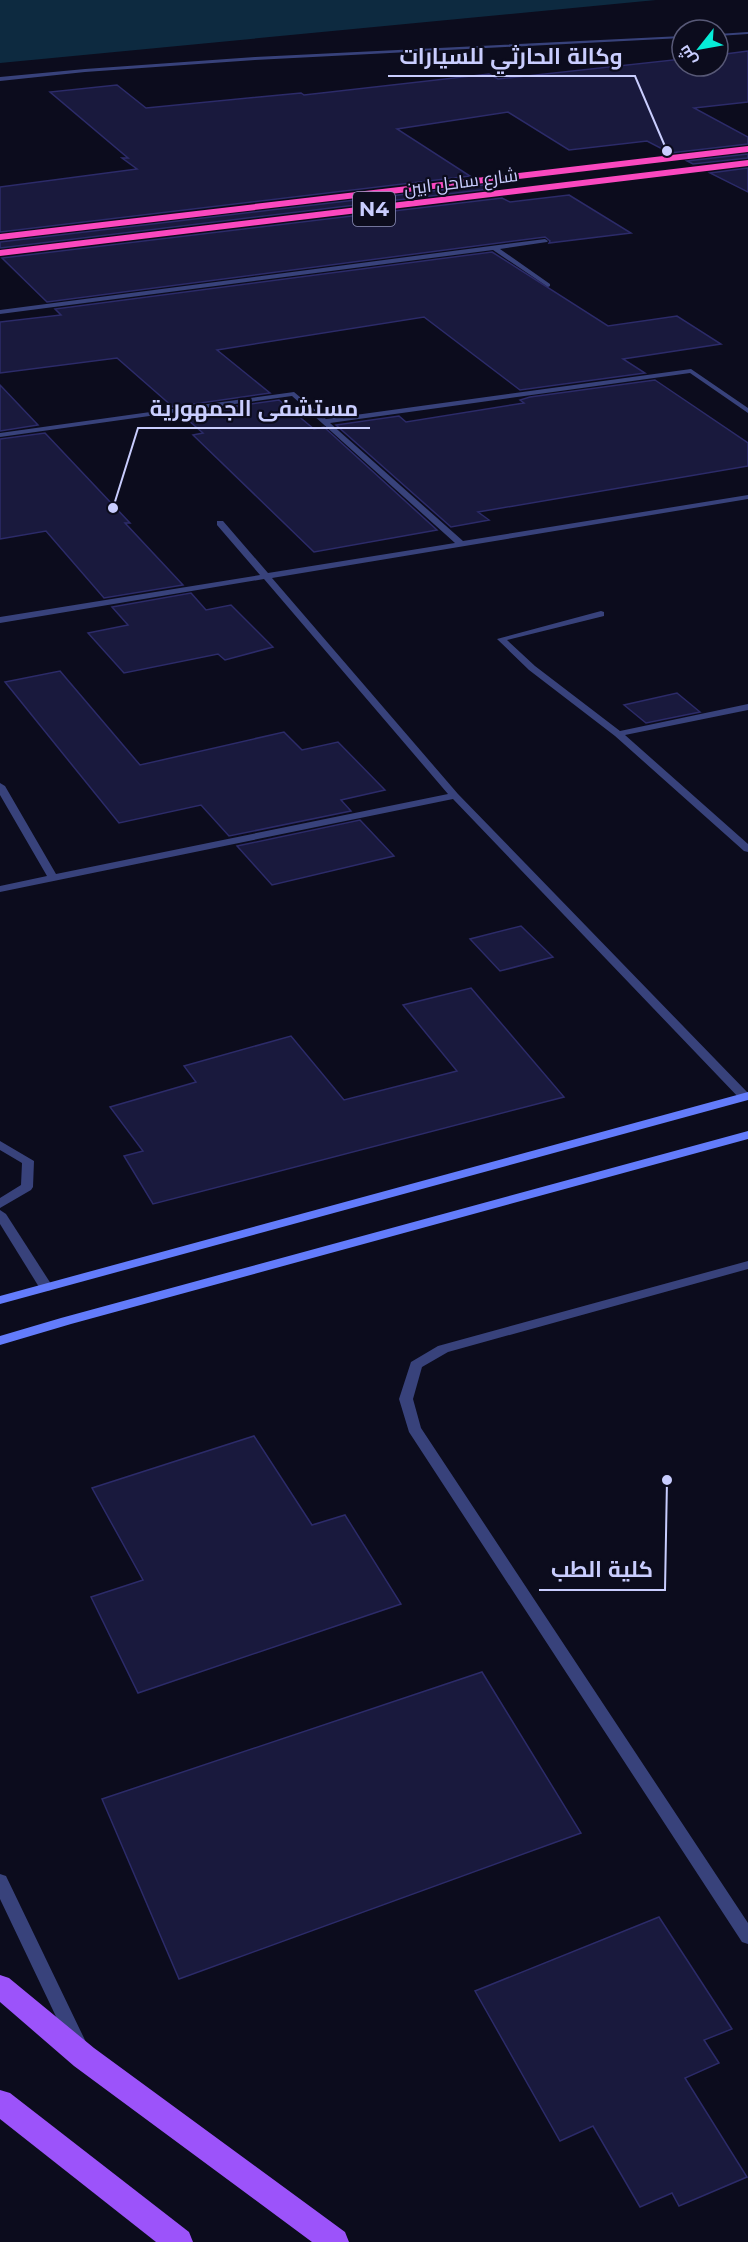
<svg xmlns="http://www.w3.org/2000/svg" width="748" height="2242" viewBox="0 0 748 2242" font-family="Montserrat,Cairo,sans-serif">
<style>
.water{fill:#0d2a40}
.building{fill:#19193d;stroke:#2c2b69;stroke-width:1.5}
.lines{fill:none;stroke-linecap:round;stroke-linejoin:round}
.lane{fill:#38427b;fill-rule:evenodd}
.street{fill:#38427b;fill-rule:evenodd}
.secondary{fill:#637cfb;fill-rule:evenodd}
.primary{fill:#9c53fa;fill-rule:evenodd}
.highway{fill:#fa48bf;fill-rule:evenodd}
.labels{text-anchor:middle;stroke-width:4.5;stroke-linejoin:round;paint-order:stroke}
.far-street-label{font-size:18px;fill:#c9cdfe;stroke:#0c0c1d}
.shield{fill:#0c0c1d;stroke:#9093ba;stroke-width:1.5}
.shield-label{font-size:20px;font-weight:bold;fill:#c9cdfe}
.leader{fill:none;stroke:#c9cdfe;stroke-width:2}
.callout-dot{fill:#c9cdfe;stroke:#0c0c1d;stroke-width:2}
.callout-label{font-size:22px;text-anchor:middle;font-weight:bold;fill:#c9cdfe;stroke:#0c0c1d;stroke-width:4.5;stroke-linejoin:round;paint-order:stroke}
</style>
<rect width="100%" height="100%" fill="#0c0c1d"/>
<path class="water" d="M0,0h656l-656,63z"/>
<g class="building">
<path d="M748,51v51l-54,6 54,29v7l-78,9 -23,-12 -78,9 -61,-38 -111,17 73,47 -470,56v-45l137,-18 -15,-11h6l-78,-66 67,-7 29,23 155,-15 3,2 185,-21 9,5 184,-20v7h36v-11z"/>
<path d="M748,154v4l-55,6 -6,-3z"/>
<path d="M748,168v24l-38,-19z"/>
<path d="M483,185l6,4 -489,59v-6z"/>
<path d="M569,195l62,38 -82,10 1,-2 -5,-4 -498,65 -45,-44 500,-60 8,4z"/>
<path d="M492,252l116,74 69,-10 44,28 -98,15 22,14 -125,17 -96,-73 -207,33 53,43 -97,14 -56,-49 -117,15v-51l61,-7 -6,-6z"/>
<path d="M655,380l93,63v23l-270,46 11,8 -38,7 -115,-102 63,-9 7,6 118,-19 -4,-3 10,-3z"/>
<path d="M0,385l38,40 -38,6z"/>
<path d="M279,400l35,29 10,-2 113,103 -123,22 -121,-117 10,-2 -22,-19z"/>
<path d="M45,433l85,90h-5l58,62 -79,13 -58,-67 -46,8v-100z"/>
<path d="M191,593l15,17 25,-5 42,42 -48,13 -7,-6 -94,19 -36,-40 40,-8 -16,-18z"/>
<path d="M60,671l80,94 144,-33 18,18 36,-8 47,48 -44,10 10,11 -122,25 -28,-31 -82,18 -114,-141z"/>
<path d="M677,693l23,19 -54,11 -22,-18z"/>
<path d="M360,820l34,36 -122,29 -35,-39z"/>
<path d="M521,926l32,31 -53,14 -30,-32z"/>
<path d="M471,988l93,109 -411,107 -29,-48 19,-5 -33,-44 86,-25 -12,-16 107,-30 53,64 113,-29 -54,-66z"/>
<path d="M254,1436l58,89 33,-10 56,89 -263,89 -47,-96 52,-17 -51,-92z"/>
<path d="M482,1672l99,161 -402,146 -77,-180z"/>
<path d="M659,1917l73,112 -28,11 15,23 -34,15 62,99 -68,29 -7,-13 -32,14 -47,-81 -33,15 -85,-150z"/>
</g>
<g class="lines">
<g class="lane">
<path d="M0,1141l34,20 -1,26 -2,3 -31,18v-10l21,-13 1,-22 -22,-13z"/>
<path d="M0,1210l6,4 47,73 -2,3 -5,1 -7,-4 -39,-63z"/>
<path d="M748,1261v8l-300,83 -26,15 -9,32 8,29 327,495v21l-6,-2 -333,-510 -10,-33 12,-37 27,-16z"/>
<path d="M0,1874l6,2 77,160 3,6 -3,6 -6,2 -6,-2 -71,-149z"/>
</g>
<g class="street">
<path d="M748,32v2l-30,2v-2z"/>
<path d="M682,36v2l-427,22 -170,12 -85,9v-4l85,-8 170,-12z"/>
<path d="M545,239l3,2 -1,1 -47,7 50,35v2l-2,1 -55,-37 -493,64v-4z"/>
<path d="M691,369l57,39v5l-58,-40 -360,50 133,118 285,-46v4l-476,79 186,216 290,299v7h-7l-288,-301 -453,93v-6l47,-10 -47,-81v-12l5,3 51,88 392,-80 -184,-215 -264,44v-6l260,-42 -43,-50v-4h6l45,52 187,-30 -163,-147 -292,41v-4l294,-41 32,27z"/>
<path d="M601,611l3,1v4l-97,24 28,26 85,65 128,-27v6l-123,25 123,109v8l-4,-1 -129,-115 -86,-66 -32,-31z"/>
</g>
<g class="secondary">
<path d="M748,1092v8l-748,204v-8z"/>
<path d="M748,1131v8l-677,185 -71,21v-9l61,-18z"/>
</g>
<g class="primary">
<path d="M0,1975l9,3 85,70 251,184 4,10h-37l-238,-176 -74,-64z"/>
<path d="M0,2090l10,3 179,139 4,10h-37l-156,-123z"/>
</g>
<g class="highway">
<path d="M748,146v6l-748,88v-6z"/>
<path d="M748,160v6l-748,90v-6z"/>
</g>
</g>
<g class="labels">
<g class="far-street-label">
<text transform="translate(461 182) rotate(-7)" y="6">شارع ساحل ابين</text>
</g>
<rect class="shield" x="353" y="192" width="42" height="34" rx="4.5"/>
<g class="shield-label">
<text x="374" y="216">N4</text>
</g>
</g>
<path class="leader" d="M667 151L635 76H388M113 508L138 428H370M667 1480L665 1590H539"/>
<g class="callout-dot">
<circle cx="667" cy="151" r="6"/>
<circle cx="113" cy="508" r="6"/>
<circle cx="667" cy="1480" r="6"/>
</g>
<g class="callout-label">
<text x="511" y="64">وكالة الحارثي للسيارات</text>
<text x="254" y="416">مستشفى الجمهورية</text>
<text x="602" y="1577">كلية الطب</text>
</g>
<g transform="translate(700 48) rotate(239)"><circle r="28" fill="#0c0c1d" stroke="#585977" stroke-width="1.5"/>
<path d="M0-4.5L10 22L0 15L-10 22Z" fill="#06edd8"/>
<text y="-9" font-size="16" font-weight="bold" text-anchor="middle" fill="#c9cdfe">ش</text>
</g>
</svg>
